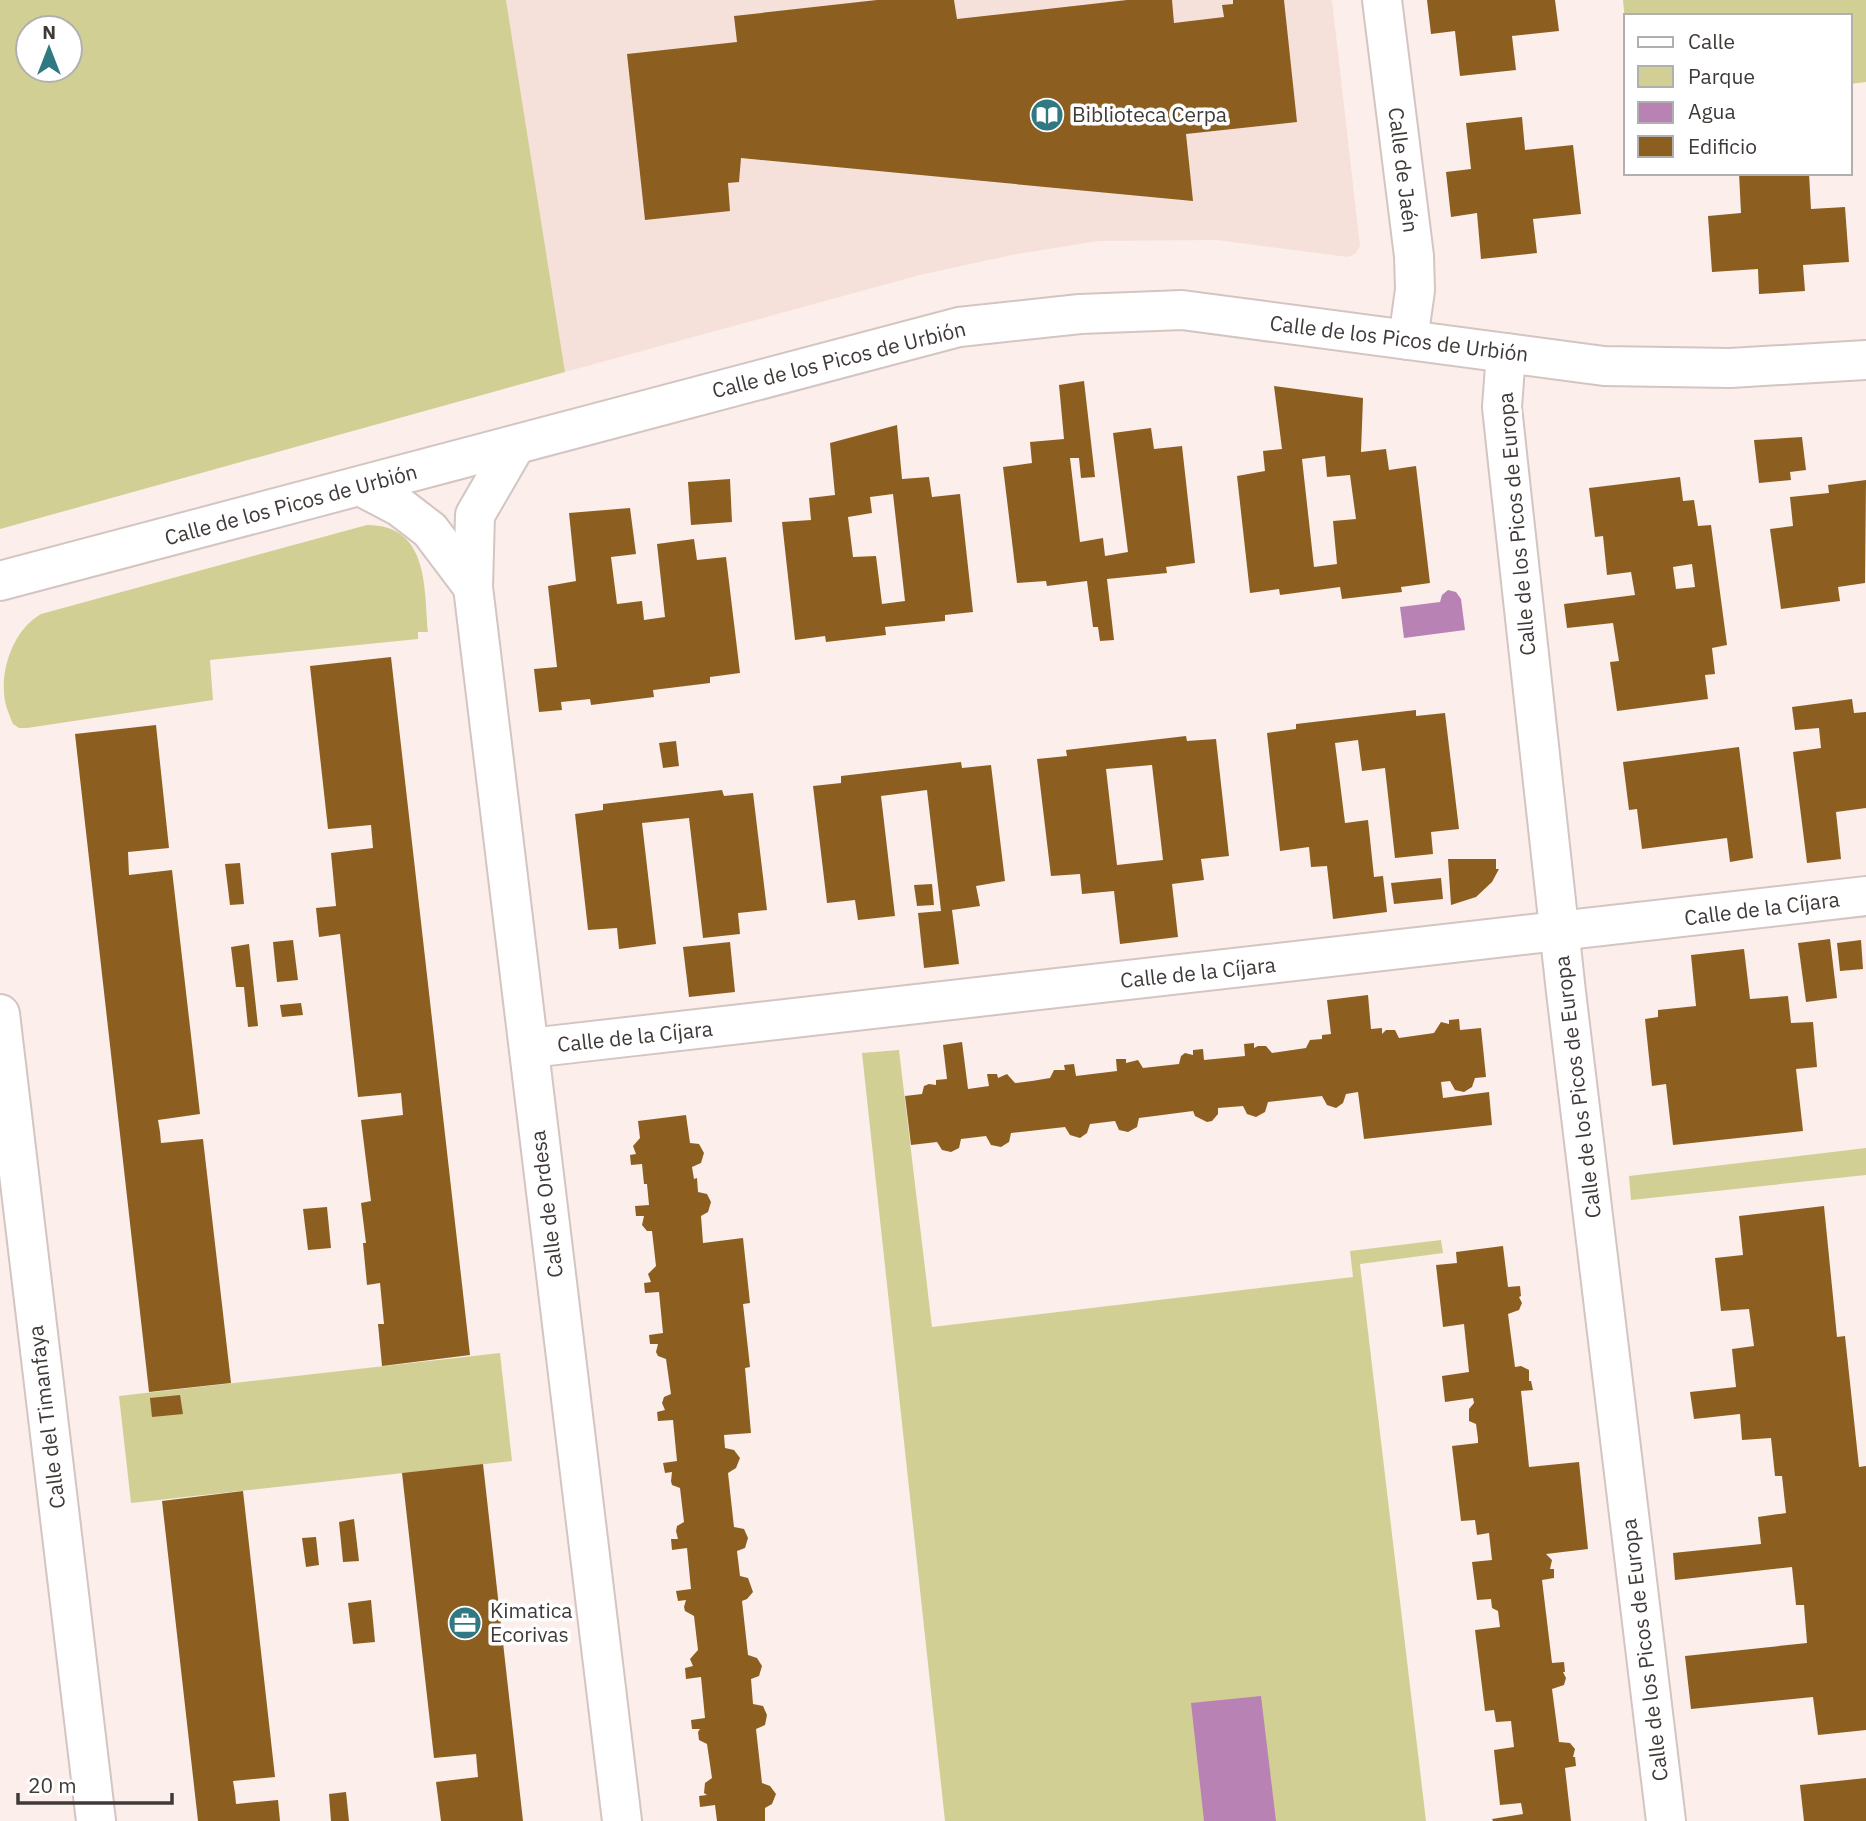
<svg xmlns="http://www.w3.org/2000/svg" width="1866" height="1821" viewBox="0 0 1866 1821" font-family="'IBM Plex Sans',sans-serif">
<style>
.built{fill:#f6e1da}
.green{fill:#d2cf94;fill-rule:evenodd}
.water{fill:#b982b5}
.building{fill:#8c5f21;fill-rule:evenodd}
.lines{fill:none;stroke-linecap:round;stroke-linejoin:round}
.street-casing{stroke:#d3c5c1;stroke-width:42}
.street{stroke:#fff;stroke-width:38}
.labels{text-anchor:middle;stroke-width:7;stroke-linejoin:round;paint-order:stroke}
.poi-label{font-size:21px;fill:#3f3a38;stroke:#fff;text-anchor:start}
.street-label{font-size:21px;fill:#3f3a38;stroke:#fff}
</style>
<rect width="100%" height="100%" fill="#fceeea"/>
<path class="built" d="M506,0h826l28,246 -4,7 -8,4 -132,-17 -118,1 -86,14 -92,20 -355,97z"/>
<g class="green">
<path d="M0,0h506l59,372 -565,157zM28,28h42v42h-42z"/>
<path d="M1623,0h243v82l-16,2v-68h-224v16z"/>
<path d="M367,525c62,0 57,62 61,107h-10v7l-208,21 3,40 -186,28h-8l-6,-4c-4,-10 -9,-21 -9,-32 -2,-29 12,-64 37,-78z"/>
<path d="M899,1050l33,277 421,-50 -3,-26 91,-11 2,13 -83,11 66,557h-481l-83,-768z"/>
<path d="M1866,1148v27l-235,25 -2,-24z"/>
<path d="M500,1353l12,108 -381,42 -12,-107z"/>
</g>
<g class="water">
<path d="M1448,590l8,2 5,7 4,31 -61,8 -4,-31 40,-5 2,-7z"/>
<path d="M1261,1696l15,125h-72l-13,-118z"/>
</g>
<g class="building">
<path d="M877,0h77l3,19 170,-19h45l2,23 50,-6 -2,-12 11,-1v-4h51l13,122 -111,12 7,67 -452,-43 -2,24 -11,1 2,28 -85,9 -18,-166 110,-12 -3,-26z"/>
<path d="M1427,0h128l4,31 -47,5 4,34 -56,6 -5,-45 -24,3z"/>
<path d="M1522,117l3,33 48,-5 8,69 -48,5 4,34 -56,6 -4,-46 -26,4 -5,-45 25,-3 -5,-46z"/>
<path d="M1739,173h70l2,36 34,-2 4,55 -46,3 2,26 -46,3 -1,-25 -46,3 -4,-56 33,-3z"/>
<path d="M1084,381l11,96 -14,1 -2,-20h-9l10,84 23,-4 2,18 23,-4 -15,-119 38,-5 3,21 28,-3 13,117 -29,4 1,6 -60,6 7,61 -14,1 -2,-14h-5l-6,-46 -40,5 -1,-5 -29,2 -14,-116 29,-4 -2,-21 34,-3 -5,-54z"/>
<path d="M1274,386l89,12 -2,54 25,-3 3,21 27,-4 14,117 -29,4 1,5 -60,7 -2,-12 -60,8 -1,-6 -29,4 -13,-117 28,-5 -2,-20 19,-2zM1325,456l2,21 23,-2 6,44 -23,2 4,43 -23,3 -12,-108z"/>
<path d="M897,425l5,54 27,-2 3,20 28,-3 13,118 -28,3v6l-60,6 1,8 -60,7 -1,-6 -30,4 -13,-118 29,-2 -2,-22 26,-3 -5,-52zM893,494l12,107 -23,3 -6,-48 -23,1 -5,-40 24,-4 -2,-16z"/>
<path d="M1802,437l4,33 -16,2 1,8 -32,3 -5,-43z"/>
<path d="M1680,477l3,24 11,-1 4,26 13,-1 16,120 -15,3 3,26 -10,1 3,24 -91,12 -7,-49 9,-1 -6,-38 -46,5 -3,-24 71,-9 -4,-23 -24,3 -4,-39 -8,1 -6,-49zM1692,564l3,23 -19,2 -3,-22z"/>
<path d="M730,479l2,43 -41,3 -3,-43z"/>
<path d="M1866,480l-1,103 -27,4 2,14 -59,8 -11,-80 23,-3 -3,-29 39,-4 -1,-8z"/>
<path d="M630,508l6,46 -25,3 6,47 25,-3 2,19 21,-3 -8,-73 37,-5 3,21 29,-3 14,116 -30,4v6l-57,7 1,7 -63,8 -1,-6 -29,3 1,8 -23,2 -5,-43 23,-2 -9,-81 28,-5 -7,-68z"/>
<path d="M391,657l79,698 -88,11 -4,-42h6l-4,-41 -13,2 -4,-42h3l-5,-40 10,-2 -10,-81 42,-5 -2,-22 -43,4 -18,-163 -21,3 -3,-29 20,-2 -5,-53 42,-5 -2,-23 -43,4 -18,-163z"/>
<path d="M1852,699l2,14 12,-1v96l-30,4 5,47 -34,4 -14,-111 28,-4 -2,-20 -24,2 -3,-23z"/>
<path d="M1416,710v6l29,-3 14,116 -28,3 2,22 -38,4 -10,-90 -23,3 -4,-31 -23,3 10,80 23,-3 6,57 9,-1 4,36 -54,7 -6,-53 -16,1 -2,-20 -29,4 -13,-118 29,-4v-5z"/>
<path d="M156,725l13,123 -41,4 1,23 43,-5 28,244 -42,6 2,12 1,11 42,-4 28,244 -82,9 -74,-658z"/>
<path d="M1186,736l1,5 29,-2 13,117 -28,3 3,21 -32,4 6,53 -58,7 -6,-53 -32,3 -2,-20 -29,2 -14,-117 30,-3 -1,-6zM1152,765l11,95 -46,5 -11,-96z"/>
<path d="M676,741l3,25 -16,2 -4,-25z"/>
<path d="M1739,747l14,111 -23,4 -3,-24 -85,11 -5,-40 -8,1 -6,-48z"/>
<path d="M961,762l1,6 29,-3 14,116 -29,5 4,20 -28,4 7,54 -35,4 -6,-55 23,-2 -14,-121 -46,6 14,120 -37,4 -3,-20 -28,3 -14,-117 28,-3v-7z"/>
<path d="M722,790l2,6 29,-3 14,117 -29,3 2,21 -37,4 -14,-120 -47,5 14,121 -37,5 -2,-21 -29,2 -13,-116 28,-4v-6z"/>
<path d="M1448,859h48v10h3l-7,13 -16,15 -25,8z"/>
<path d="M240,863l4,41 -14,1 -5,-41z"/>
<path d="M1441,878l2,21 -49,5 -3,-21z"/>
<path d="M932,884l2,21 -17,1 -3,-21z"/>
<path d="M1830,939l7,59 -31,4 -8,-59z"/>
<path d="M293,940l5,40 -21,2 -4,-40z"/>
<path d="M1861,940l2,29 -23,2 -3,-28z"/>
<path d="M730,942l5,50 -46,5 -6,-50z"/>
<path d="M249,944l9,82 -10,1 -4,-40h-8l-5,-40z"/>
<path d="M1744,949l6,50 38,-3 3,27 22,-1 4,45 -21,2 7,62 -130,14 -7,-61 -14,2 -7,-67 13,-2v-7l38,-4 -5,-51z"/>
<path d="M1368,995l3,34 11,-1v6l4,-4h9l4,8 35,-5 7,-11 8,2v-4l10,-1 1,11 21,-2 5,49 -11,1 -3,9 -8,5 -9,-2 -5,-9 -9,1 2,16 46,-6 3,33 -128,14 -6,-47 -12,2 -3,9 -7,5 -9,-3 -5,-9 -54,6 -3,10 -9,5 -9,-3 -4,-8 -25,2v6l-6,7 -5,1 -12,-6 -2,-5 -54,7 -2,9 -9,5 -9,-2 -4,-9 -25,3 -3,9 -7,5 -10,-3 -5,-8 -54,6 -2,9 -8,5 -10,-2 -5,-9 -25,3 -2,9 -8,4 -9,-2 -5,-8 -26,3 -6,-49 17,-2 2,-8 5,-2 7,1v-5l11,-1 -4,-34 19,-3 6,47 21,-3 -2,-12h10l1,4 9,-4 8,9 17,-2 18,-3 4,-8h11l-1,-5 10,-1 2,12 41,-5 -1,-12h10v4l12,-3 5,8 36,-4 2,-8 4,-3 8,2v-5l10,-1 1,11 41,-4 -1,-12 10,-1v5l4,-2h8l6,7 34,-5 4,-8 12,-1v-4l9,-1 -4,-34z"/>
<path d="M301,1003l2,12 -21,2 -2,-12z"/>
<path d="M686,1115l4,28 9,1 5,9 -3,10 -9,4 2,12 3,-1 1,14 9,2 4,8 -3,10 -7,4 2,27 40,-5 7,65 -7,1 7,63 -5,1 6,65 -27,2 1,13 9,2 6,8 -4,10 -8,5 6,54 10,2 4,9 -3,10 -8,3 3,25 8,2 5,14 -6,7 -5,2 6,54 9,3 5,8 -3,10 -8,3 2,25 10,2 4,9 -2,10 -9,4 6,54 8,3 6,8 -4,10 -7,4v13h-48l-2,-16 -15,2 -1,-11 8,-1 -3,-2 1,-10 7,-5 -5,-34 -8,-4 -1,-8 2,-3h-8l-1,-9 14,-2 -4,-41 -15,2 -1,-11 8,-2 -3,-7 8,-9 -4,-34 -9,-5 -1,-4 2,-7 -8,1 -2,-10 15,-2 -4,-41 -15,2 -1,-11h7l-2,-8 1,-5 7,-4 -4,-34 -8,-3 -1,-4 1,-9 -7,1 -2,-10 14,-2 -4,-41 -15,1 -1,-9 8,-2 -3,-7 2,-6 7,-3 -5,-35 -8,-3 -2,-4 2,-8h-8l-1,-9 14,-2 -4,-41 -14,1 -1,-10 7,-1 -3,-8 8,-8 -4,-35h-5l-5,-6 2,-9h-8l-1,-10 14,-1 -2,-21h-3l-2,-20 -11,1 -1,-10 6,-1 -3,-8 7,-8 -2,-17z"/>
<path d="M1824,1206l13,131 8,-1 14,131 7,-1v264l-48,5 -5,-38 -122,12 -6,-53 122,-13 -3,-38h-8l-4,-38 -117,13 -2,-27 88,-9 -3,-27 28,-4 -4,-37h-7l-4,-38 -29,2 -2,-26 -46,5 -4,-27 46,-5 -4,-38 22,-3 -5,-37 -28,2 -6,-53 28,-3 -4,-39z"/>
<path d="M327,1207l4,41 -23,2 -5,-41z"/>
<path d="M1503,1246l5,41 12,-1 1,10 -2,1 3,6 -3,7 -11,4 7,53 6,-1 8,4v11h2l2,9 -12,1 8,76 50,-5 9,87 -42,5 6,6 -2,9h4v9l-12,2 10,83 12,-1 1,10h-2l3,6 -2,7 -12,4 7,53 11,1 5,6 -2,8h2l1,9 -11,2 6,53h-78l-1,-2 31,-5 -2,-11 -21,2 -6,-55 20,-3 -3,-26 -15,1 -2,-12 -9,1 -10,-81 25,-3 -2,-16 -6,-3 -1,-9 -14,1 -5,-38 20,-2 -3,-27 -12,2 -2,-15 -14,1 -9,-75 26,-3v-4l-2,-15 -7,-3v-12l5,-6 -1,-5 -28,4 -3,-26 27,-4 -5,-48 -21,3 -7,-62 21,-2 -1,-11z"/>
<path d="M180,1395l3,19 -31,3 -2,-19z"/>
<path d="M483,1464l40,357h-82l-5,-39 42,-5 -2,-23 -42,4 -32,-285z"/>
<path d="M243,1491l32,286 -42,4 2,12 1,11 42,-4 2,21h-82l-36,-320z"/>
<path d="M354,1519l5,42 -16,1 -4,-40z"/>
<path d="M316,1537l3,28 -13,2 -4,-29z"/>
<path d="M371,1600l4,42 -22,2 -5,-41z"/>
<path d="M1866,1778v43h-62l-4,-36z"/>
<path d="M346,1792l3,29h-18l-2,-27z"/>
</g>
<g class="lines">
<defs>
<g id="street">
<path d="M1382,0l32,256 1,34 -7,50"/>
<path d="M1506,353l-4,54 6,56 58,529 100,829"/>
<path d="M515,446l-40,69 -2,72 149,1234"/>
<path d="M362,487l38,20 30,23 43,57"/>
<path d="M0,581l959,-254 121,-13 102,-4 422,56 126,2 136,-8"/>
<path d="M0,1014l96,807"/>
<path d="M530,1048l1336,-152"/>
</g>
</defs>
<use href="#street" class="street-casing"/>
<use href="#street" class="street"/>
</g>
<defs>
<symbol id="library-disc" viewBox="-11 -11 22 22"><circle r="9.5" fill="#317982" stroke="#fff"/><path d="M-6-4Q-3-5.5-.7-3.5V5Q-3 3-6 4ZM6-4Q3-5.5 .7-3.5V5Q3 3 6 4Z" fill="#fff"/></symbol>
<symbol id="office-disc" viewBox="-11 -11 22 22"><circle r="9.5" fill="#317982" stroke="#fff"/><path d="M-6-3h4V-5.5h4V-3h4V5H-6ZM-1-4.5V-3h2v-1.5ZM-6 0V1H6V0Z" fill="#fff"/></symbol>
</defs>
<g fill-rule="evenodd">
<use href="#library-disc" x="1028" y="96" width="38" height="38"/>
<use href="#office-disc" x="446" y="1604" width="38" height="38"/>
</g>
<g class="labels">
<g class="poi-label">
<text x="1072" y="122">Biblioteca Cerpa</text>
<text x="490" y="1618">Kimatica<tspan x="490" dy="24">Ecorivas</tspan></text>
</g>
<g class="street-label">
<text transform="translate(1403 170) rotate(83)" y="7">Calle de Jaén</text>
<text transform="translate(1399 339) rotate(7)" y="7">Calle de los Picos de Urbión</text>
<text transform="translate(839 360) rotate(-14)" y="7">Calle de los Picos de Urbión</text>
<text transform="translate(291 505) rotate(-15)" y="7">Calle de los Picos de Urbión</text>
<text transform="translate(1517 524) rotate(-95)" y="7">Calle de los Picos de Europa</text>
<text transform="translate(1762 909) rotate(-7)" y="7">Calle de la Cíjara</text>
<text transform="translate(1198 973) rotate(-6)" y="7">Calle de la Cíjara</text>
<text transform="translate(635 1037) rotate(-6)" y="7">Calle de la Cíjara</text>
<text transform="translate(1578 1087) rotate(-97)" y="7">Calle de los Picos de Europa</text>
<text transform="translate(547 1204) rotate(-97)" y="7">Calle de Ordesa</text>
<text transform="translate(47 1417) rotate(-97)" y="7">Calle del Timanfaya</text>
<text transform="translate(1645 1650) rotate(-97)" y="7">Calle de los Picos de Europa</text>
</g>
</g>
<rect x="1624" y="14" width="228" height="161" fill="#ffffff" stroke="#b2b0af" stroke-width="2"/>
<rect x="1638" y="37" width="35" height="10" fill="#ffffff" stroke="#b2b0af" stroke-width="2"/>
<text x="1688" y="49" font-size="21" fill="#3f3a38">Calle</text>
<rect x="1638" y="66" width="35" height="21" fill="#d2cf94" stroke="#b2b0af" stroke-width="2"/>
<text x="1688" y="84" font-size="21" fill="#3f3a38">Parque</text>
<rect x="1638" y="102" width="35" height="21" fill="#b982b5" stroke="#b2b0af" stroke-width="2"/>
<text x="1688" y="119" font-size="21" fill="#3f3a38">Agua</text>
<rect x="1638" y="136" width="35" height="21" fill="#8c5f21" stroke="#b2b0af" stroke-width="2"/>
<text x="1688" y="154" font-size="21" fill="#3f3a38">Edificio</text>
<g transform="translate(49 49)"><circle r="33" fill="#ffffff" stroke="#b2b0af" stroke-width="2"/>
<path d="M0-5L12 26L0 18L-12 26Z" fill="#317982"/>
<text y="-10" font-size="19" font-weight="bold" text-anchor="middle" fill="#3f3a38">N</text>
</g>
<path d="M18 1793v10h154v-10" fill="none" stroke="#3f3a38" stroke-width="3.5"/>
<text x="28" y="1793" font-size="21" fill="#3f3a38" stroke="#ffffff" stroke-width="5" paint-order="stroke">20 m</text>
</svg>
